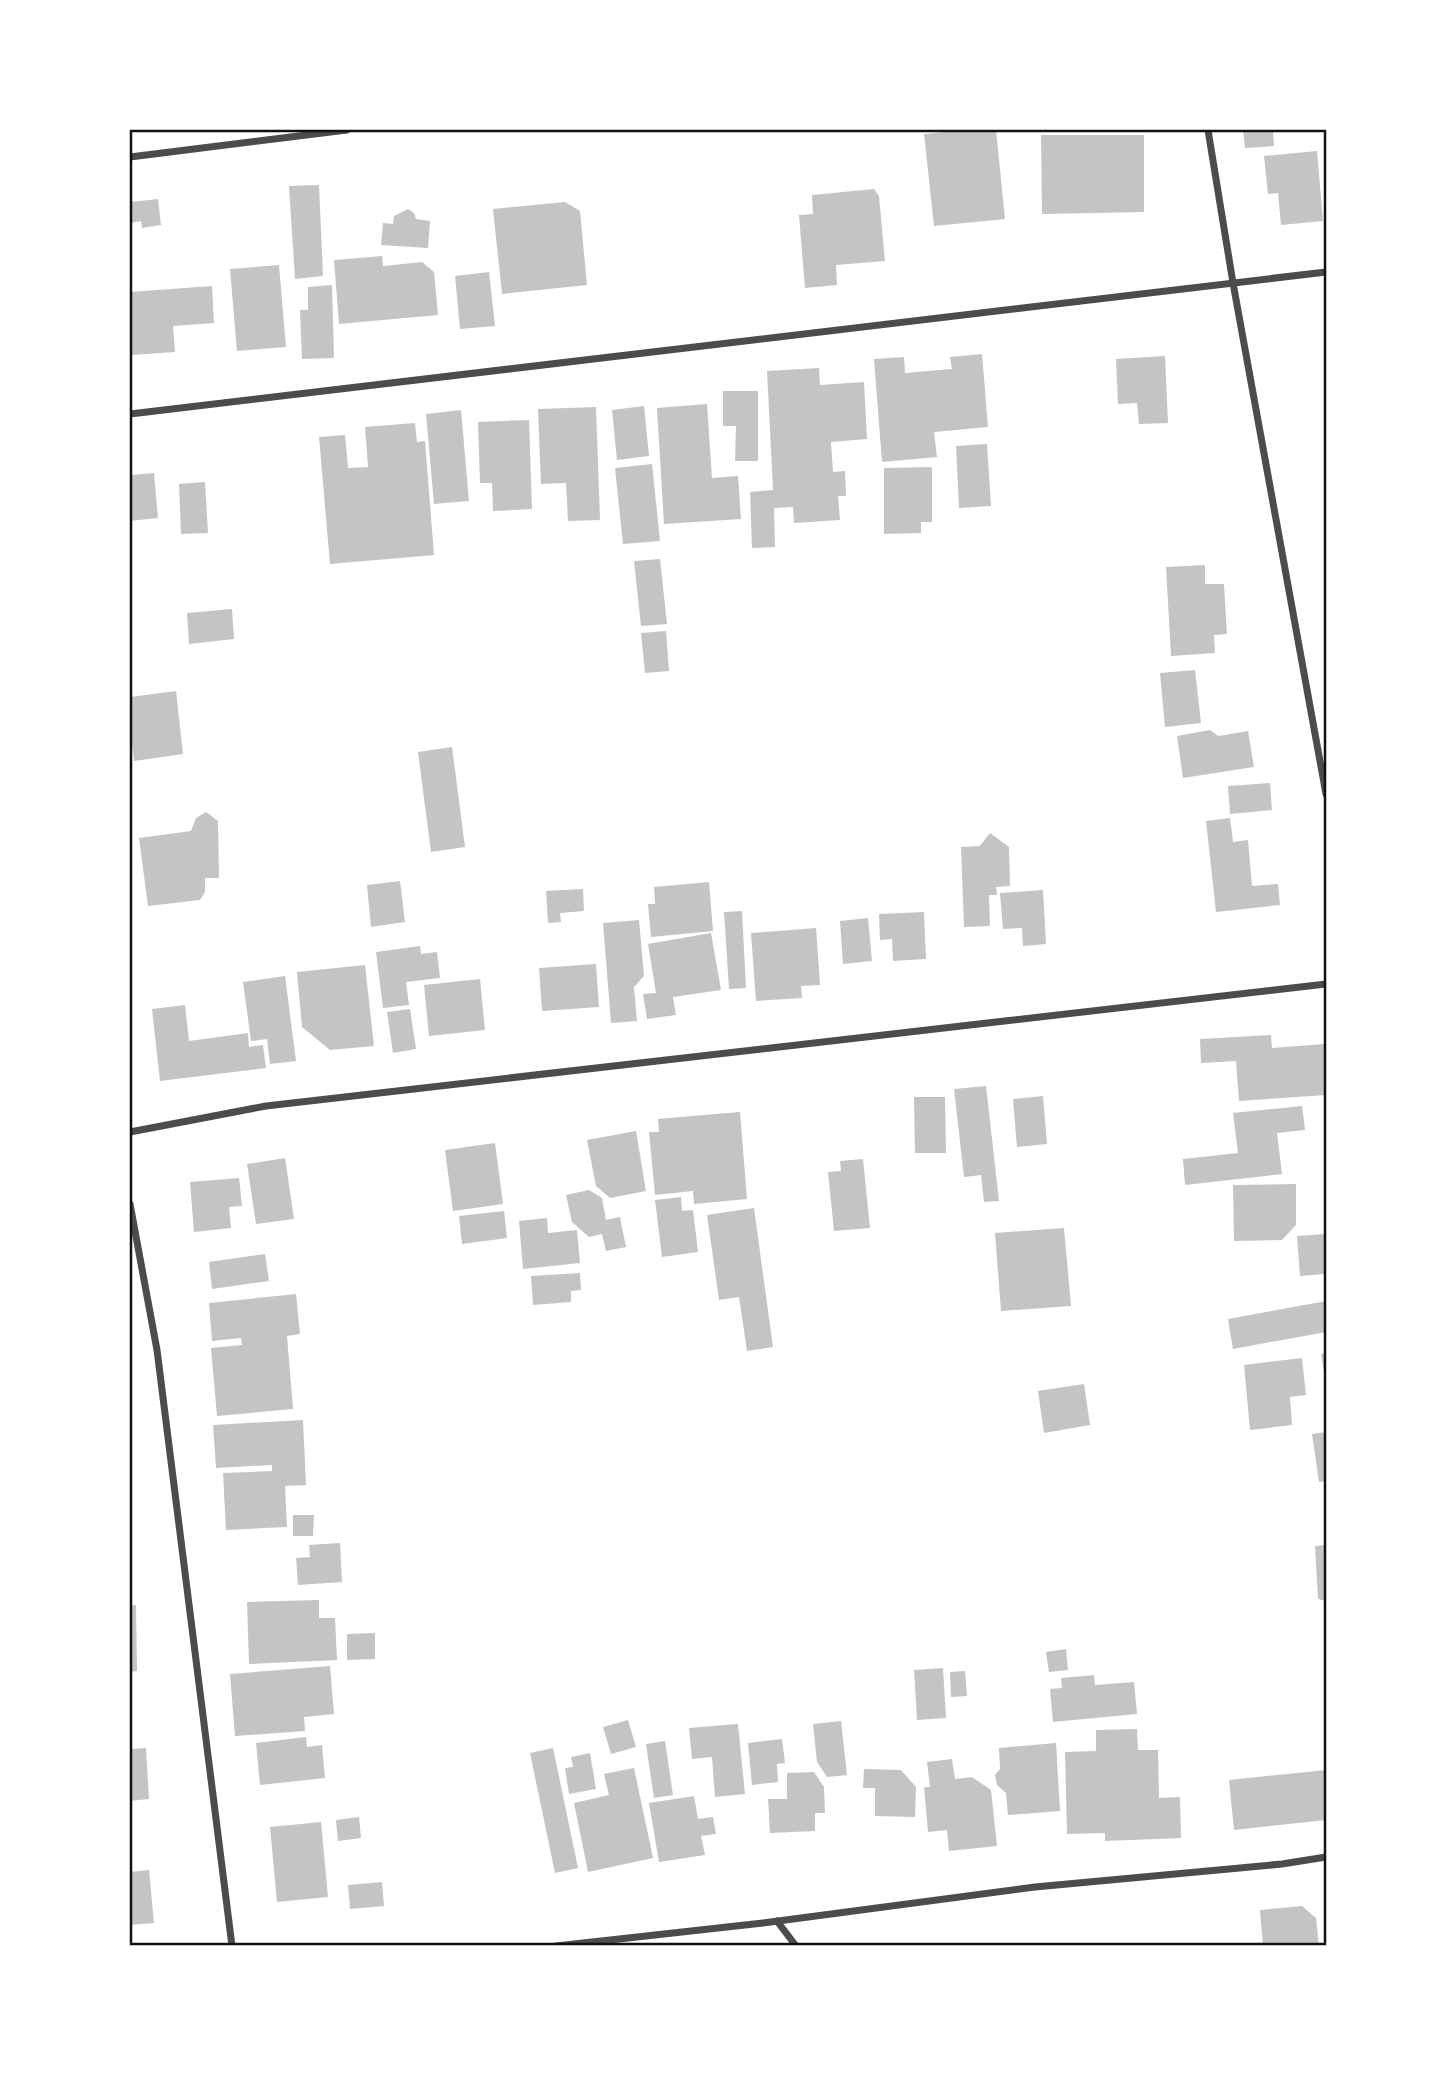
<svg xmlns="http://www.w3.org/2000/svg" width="1456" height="2075" viewBox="0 0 1456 2075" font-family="Commissioner,sans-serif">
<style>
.building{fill:#c4c4c4}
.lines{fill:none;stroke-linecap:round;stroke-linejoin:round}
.minor{stroke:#4c4c4c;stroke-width:7}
.neatline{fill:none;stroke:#111;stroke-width:2.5}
</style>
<rect width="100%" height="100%" fill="#fff"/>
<g class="building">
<path d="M966,130h30l9,89 -71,7 -10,-92z"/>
<path d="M1243,130h30l1,16 -29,2z"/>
<path d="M1041,135h103v77l-102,2z"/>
<path d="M1317,151l6,70 -42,4 -3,-32 -10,1 -4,-38z"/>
<path d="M319,185l4,91 -28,3 -6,-93z"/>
<path d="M874,189l5,7 6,65 -49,4 1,20 -32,3 -6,-73 14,-1 -1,-19z"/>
<path d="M158,199l3,26 -19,3 -1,-7 -10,2 -1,-21z"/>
<path d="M565,202l15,9 7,74 -85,9 -9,-85z"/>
<path d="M408,209l6,4 2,6 14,2 -2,27 -47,-3 2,-22 10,1 1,-8z"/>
<path d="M382,256l1,10 39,-4 12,10 4,43 -99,9 -5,-64z"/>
<path d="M279,265l7,82 -49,4 -7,-82z"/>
<path d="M489,272l6,54 -35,3 -5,-53z"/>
<path d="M332,285l2,73 -32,1 -2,-49h8v-23z"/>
<path d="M212,286l2,37 -41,3 2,26 -43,3 -2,-63z"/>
<path d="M982,354l6,73 -54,5 3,25 -55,5 -8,-103 30,-2 1,16 47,-4 -2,-12z"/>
<path d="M1165,356l3,67 -29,1 -2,-21 -19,1 -2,-45z"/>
<path d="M819,368l1,17 44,-3 3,57 -36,3 2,30 12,-1 1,25h-8l2,24 -46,3 -1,-16 -19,1 1,39 -23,1 -2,-56 23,-2 -6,-119z"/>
<path d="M723,391h35v70h-23l1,-35h-13z"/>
<path d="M707,404l5,74 26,-2 3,43 -77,5 -7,-116z"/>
<path d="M644,406l5,50 -32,4 -5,-50z"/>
<path d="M596,407l4,113 -32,1 -2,-38 -25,1 -3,-75z"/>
<path d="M461,410l8,91 -35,3 -8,-90z"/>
<path d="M529,420l3,89 -39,2 -1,-28h-12l-2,-61z"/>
<path d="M415,423l2,19 8,-1 9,114 -104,9 -11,-127 26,-2 3,33 20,-1 -3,-40z"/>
<path d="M987,444l4,62 -32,2 -3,-62z"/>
<path d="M652,464l8,77 -37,3 -8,-76z"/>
<path d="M932,467v55h-11v11l-37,1v-66z"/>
<path d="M154,473l4,45 -28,3v-46z"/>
<path d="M205,482l3,51 -27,1 -2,-50z"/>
<path d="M660,559l7,65 -26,2 -7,-65z"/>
<path d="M1205,565v19h19l3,50 -13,1 1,18 -44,3 -5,-89z"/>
<path d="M232,609l2,30 -45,5 -2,-31z"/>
<path d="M666,631l3,40 -24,2 -4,-40z"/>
<path d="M1195,670l6,53 -36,4 -5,-54z"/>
<path d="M176,691l7,63 -49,7 -4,-37v-27z"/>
<path d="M1210,730l8,6 30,-5 6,36 -71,11 -6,-42z"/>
<path d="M452,747l13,100 -34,5 -13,-100z"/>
<path d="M1270,783l2,27 -42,4 -2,-28z"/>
<path d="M206,812l12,9 1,57h-14v14l-5,8 -52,6 -9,-68 52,-7 5,-13z"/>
<path d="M1230,818l3,24 15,-2 4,46 26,-2 2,21 -64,7 -10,-91z"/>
<path d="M990,833l19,14 1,39 -14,1 1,8h-8l1,31 -26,1 -3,-80 19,-1z"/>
<path d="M400,881l5,41 -34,5 -4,-42z"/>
<path d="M709,882l4,49 -62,6 -3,-33h7l-1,-17z"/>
<path d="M583,889l1,22 -24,2 1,9 -13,1 -2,-32z"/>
<path d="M1043,890l3,54 -23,2 -1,-18 -19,1 -3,-36z"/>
<path d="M742,911l4,77 -17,1 -5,-77z"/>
<path d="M924,912l2,47 -33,2 -1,-22 -12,1 -1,-26z"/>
<path d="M868,918l4,43 -29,3 -3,-43z"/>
<path d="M639,920l5,56 -10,11 3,34 -26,2 -8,-100z"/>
<path d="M816,928l4,57 -19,1 1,12 -46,3 -5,-68z"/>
<path d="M711,933l10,57 -48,7 3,18 -29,4 -4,-25 13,-1 -8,-49z"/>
<path d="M420,946l1,8 16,-2 3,26 -34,4 3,23 -26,3 -7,-56z"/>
<path d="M596,964l3,43 -57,4 -3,-43z"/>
<path d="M365,965l9,81 -44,4 -28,-23 -5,-55z"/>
<path d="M285,976l11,85 -26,3 -3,-25 -16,2 -8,-59z"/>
<path d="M480,979l5,51 -56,6 -5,-51z"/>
<path d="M185,1005l4,36 59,-8 1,14 14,-2 3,23 -106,13 -8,-72z"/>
<path d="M410,1009l6,40 -23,4 -6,-41z"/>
<path d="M1271,1035l1,13 52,-4 2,51 -87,6 -3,-40 -35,2 -1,-24z"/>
<path d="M986,1086l13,115 -15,1 -3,-27 -17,2 -10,-88z"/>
<path d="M1043,1096l4,48 -30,3 -4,-48z"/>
<path d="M914,1097h31l1,56h-31z"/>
<path d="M1302,1106l3,24 -28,3 5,41 -97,11 -2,-26 55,-6 -5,-40z"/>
<path d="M740,1112l7,87 -53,5 -1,-13 -38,4 -6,-63h10l-1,-13z"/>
<path d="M636,1131l10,60 -36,7 -14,-12 -9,-46z"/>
<path d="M495,1143l8,61 -50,7 -8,-61z"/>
<path d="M285,1158l9,61 -38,5 -9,-60z"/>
<path d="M863,1159l7,69 -36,3 -6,-59 13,-1 -1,-10z"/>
<path d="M239,1178l3,28 -13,1 2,21 -37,4 -4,-50z"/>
<path d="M1296,1184v41l-14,15 -48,1 -1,-56z"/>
<path d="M589,1190l13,8 4,22 14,-3 6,30 -20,4 -4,-17 -13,3 -17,-15 -6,-27z"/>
<path d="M681,1197l1,14 11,-1 5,42 -36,5 -7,-57z"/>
<path d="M754,1208l19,139 -26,4 -8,-54 -20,3 -12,-85z"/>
<path d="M504,1211l3,27 -45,6 -3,-28z"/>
<path d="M547,1218l1,15 29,-3 3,33 -57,6 -4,-48z"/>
<path d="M1064,1228l7,78 -70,5 -6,-78z"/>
<path d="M1326,1234v40l-26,2 -3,-40z"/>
<path d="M265,1254l4,27 -57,8 -3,-27z"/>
<path d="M580,1273l1,17 -10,1v11l-38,3 -2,-29z"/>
<path d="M296,1294l4,40 -13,2 6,73 -76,7 -6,-68 31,-3 -1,-7 -29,3 -3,-38z"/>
<path d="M1326,1301v31l-93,17 -5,-30z"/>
<path d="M1326,1353v24l-1,1 -4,-24z"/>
<path d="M1302,1358l4,37 -16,2 2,28 -42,5 -6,-65z"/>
<path d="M1084,1384l6,41 -46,8 -6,-42z"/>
<path d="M303,1420l3,65 -21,1 2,41 -61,3 -3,-57 49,-2v-6l-56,3 -3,-43z"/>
<path d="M1326,1432v49l-7,1 -7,-48z"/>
<path d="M293,1515h21l-1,21h-20z"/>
<path d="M340,1543l2,39 -44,3 -2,-27 14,-1 -1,-12z"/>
<path d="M1326,1545v56l-8,-2 -3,-53z"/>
<path d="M319,1600v18h16l2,42 -88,4 -2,-62z"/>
<path d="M136,1605l1,66 -7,1v-66z"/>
<path d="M375,1633v26l-28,1v-26z"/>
<path d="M1066,1649l2,21 -19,2 -3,-20z"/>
<path d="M330,1666l4,48 -30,3 1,14 -70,5 -5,-62z"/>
<path d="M943,1668l3,50 -29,2 -3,-50z"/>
<path d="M965,1671l2,25 -16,1 -1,-25z"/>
<path d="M1094,1675l1,10 39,-3 3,32 -84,8 -3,-33 12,-1 -1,-10z"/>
<path d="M628,1720l8,27 -25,7 -8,-27z"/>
<path d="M841,1721l6,54 -20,2 -10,-15 -4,-38z"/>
<path d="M738,1724l7,70 -30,3 -3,-40 -20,2 -3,-31z"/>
<path d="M1137,1729l1,21h20l1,48 21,-1 1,41 -76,3v-8l-38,1 -2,-82 31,-1v-21z"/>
<path d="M306,1737l1,10 15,-2 3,33 -65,7 -4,-42z"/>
<path d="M782,1739l3,24 -8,1 1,18 -26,3 -4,-42z"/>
<path d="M665,1741l8,54 -19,3 -8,-54z"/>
<path d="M1056,1743l4,68 -52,4 -2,-22 -9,-8 -2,-10 5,-6 -1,-21z"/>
<path d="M146,1748l3,51 -19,2v-52z"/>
<path d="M553,1748l25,120 -23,5 -25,-120z"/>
<path d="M590,1753l6,36 -27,5 -4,-26 8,-1 -2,-10z"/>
<path d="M952,1759l3,20 17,-2 19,13 6,56 -48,5 -2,-21 -19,2 -4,-45h6l-3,-25z"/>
<path d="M634,1768l19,90 -65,14 -14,-69 35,-8 -5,-21z"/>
<path d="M864,1769l37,1 15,17 -1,30 -40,-1v-28h-12z"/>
<path d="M1326,1770v50l-92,10 -5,-50z"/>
<path d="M814,1772l10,15 1,26h-10v18l-45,2 -2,-34h19v-26z"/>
<path d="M694,1796l4,23 15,-2 3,17 -15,2 4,19 -46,7 -10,-59z"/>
<path d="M359,1817l2,21 -23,3 -2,-21z"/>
<path d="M321,1822l7,75 -51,5 -7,-75z"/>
<path d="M149,1870l5,53 -24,2v-53z"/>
<path d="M382,1882l2,24 -34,3 -2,-24z"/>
<path d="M1302,1906l14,12 3,28h-56l-3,-36z"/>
</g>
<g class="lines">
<g class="minor">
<path d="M1208,130l25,153 93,511"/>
<path d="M130,157l217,-27"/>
<path d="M130,414l1196,-142"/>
<path d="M130,1132l136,-26 1060,-122"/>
<path d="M130,1204l27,146 75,596"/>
<path d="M777,1921l19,25"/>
<path d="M556,1946l207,-23 272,-36 247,-23 44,-7"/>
</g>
</g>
<rect width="1456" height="2075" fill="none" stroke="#ffffff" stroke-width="262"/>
<rect x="131" y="131" width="1194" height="1813" class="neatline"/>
</svg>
